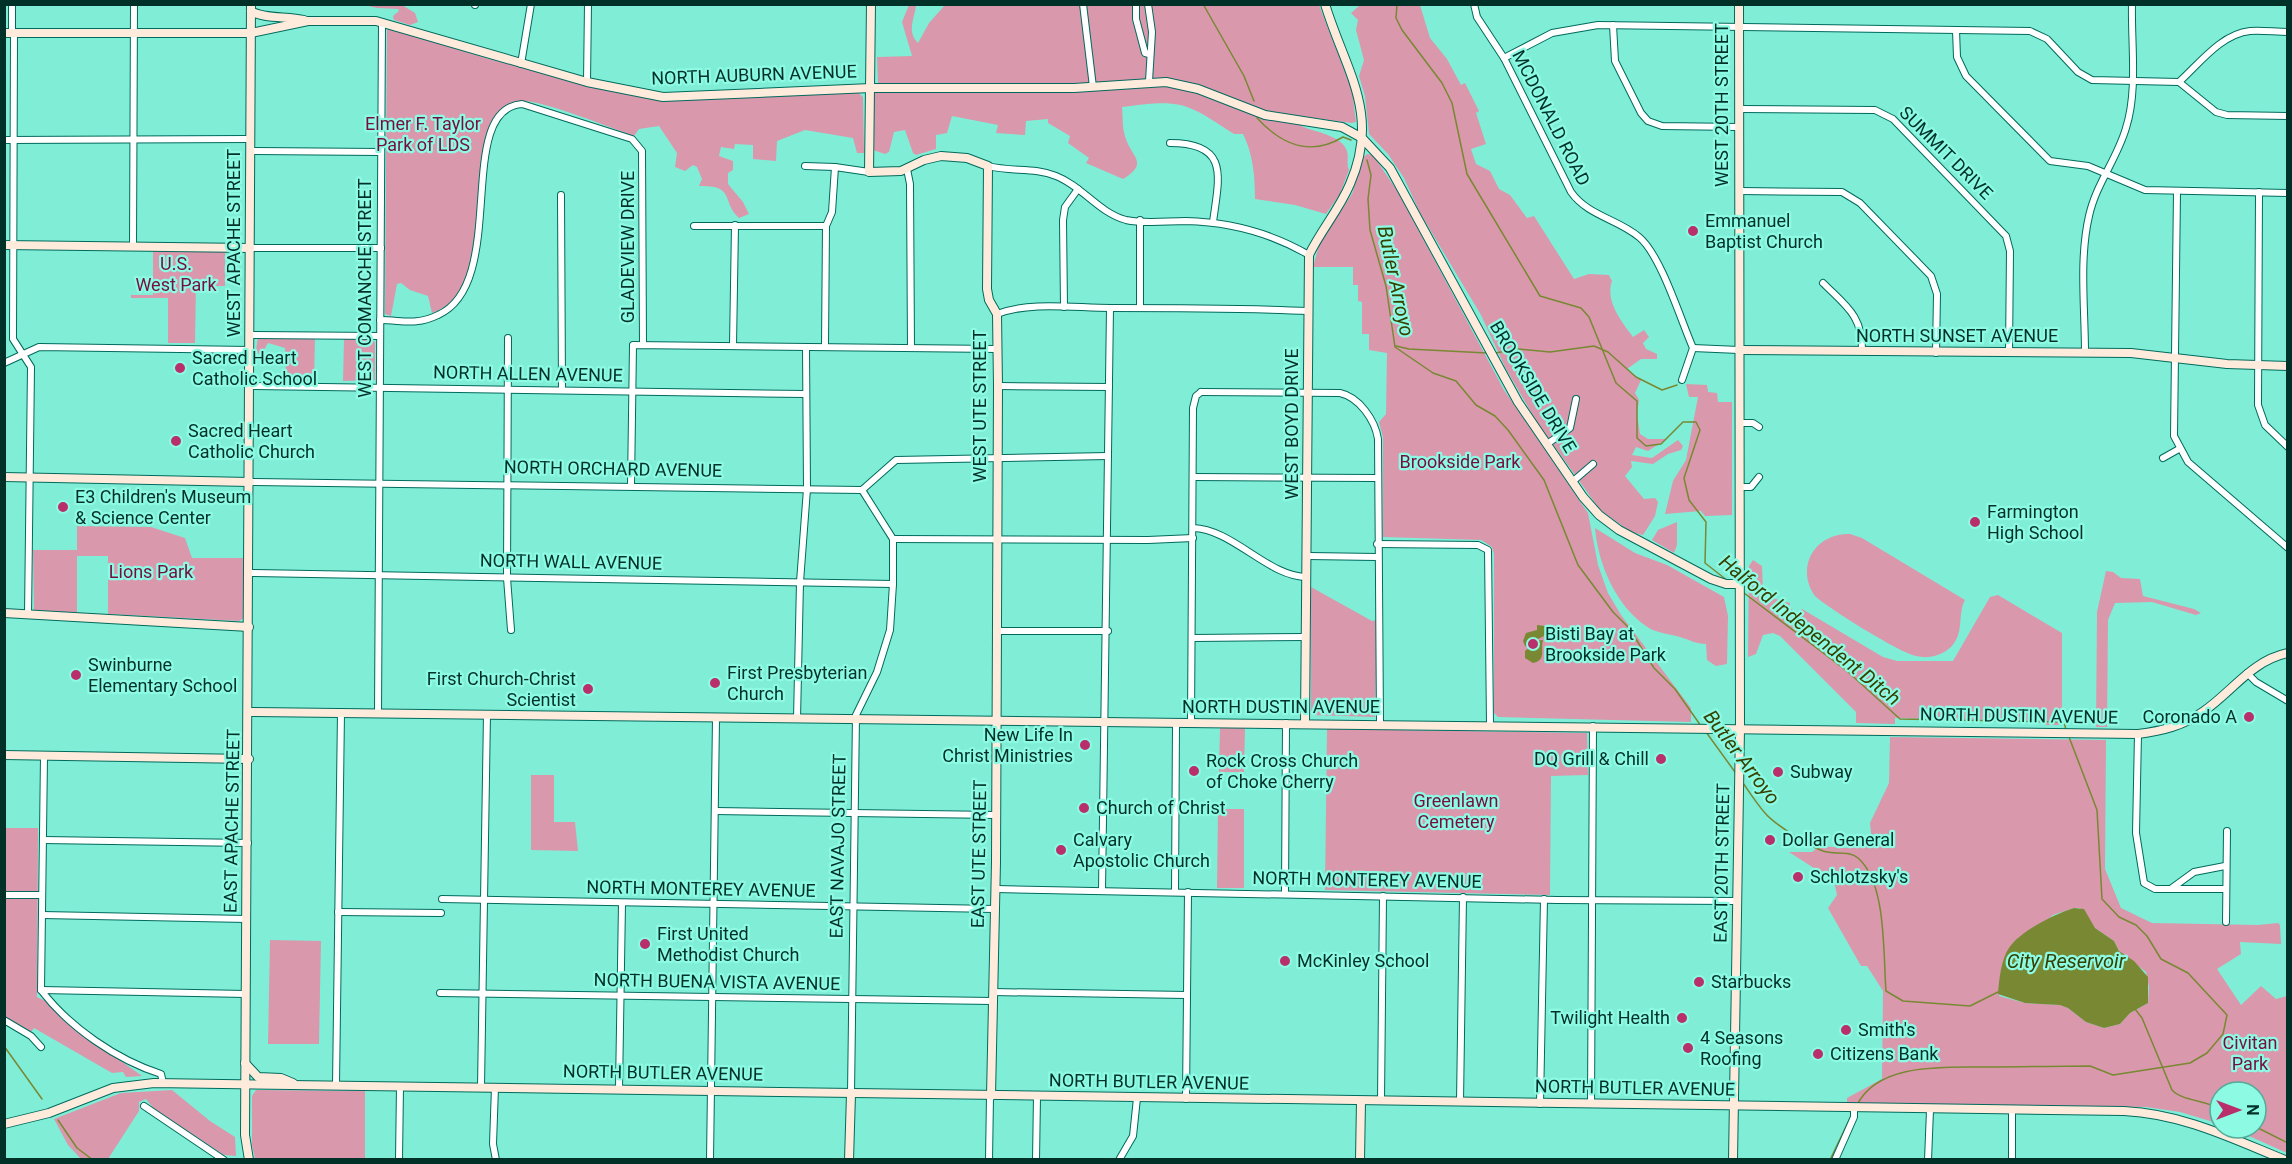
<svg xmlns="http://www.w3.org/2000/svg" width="2292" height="1164" viewBox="0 0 2292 1164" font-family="Roboto,sans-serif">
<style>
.green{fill:#d998ac;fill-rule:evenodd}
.water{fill:#788833}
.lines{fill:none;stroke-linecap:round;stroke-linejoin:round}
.stream{stroke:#788833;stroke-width:1.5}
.street-casing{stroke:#016a5c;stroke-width:8}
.secondary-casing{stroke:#016a5c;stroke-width:10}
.street{stroke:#fff;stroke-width:6}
.secondary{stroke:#ffebdc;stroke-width:8}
.poi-dot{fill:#b82f6b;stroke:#8dfbe4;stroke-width:2}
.labels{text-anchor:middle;stroke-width:4.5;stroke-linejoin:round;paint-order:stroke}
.street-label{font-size:18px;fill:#003129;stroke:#8dfbe4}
.park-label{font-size:18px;fill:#760e40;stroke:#8dfbe4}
.poi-label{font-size:18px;fill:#003129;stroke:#8dfbe4;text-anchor:start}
.water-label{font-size:20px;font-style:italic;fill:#374000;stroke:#8dfbe4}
</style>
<rect width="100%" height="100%" fill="#80eed7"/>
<g class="green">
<path d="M365,5h37l13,8 3,9 -8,3 -16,-5 -1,-4 6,-5 -1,-2 -21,-1z"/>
<path d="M909,5h7c-1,13 -10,26 2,38l11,-20 16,-18h374l33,85 4,32 -5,1 -89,-12 -75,-29 -32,-4 -70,7 -207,-1 -1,-27 35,-1 -10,-34z"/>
<path d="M1360,5h60l10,33 17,21 14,26 4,-2 14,28 -3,2 10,31 -15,5 5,15 14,7 9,18 11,6 17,23 7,-2 40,63 15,-5 20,1 3,6c-7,20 9,40 21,56l11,-7 5,7 -6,6 3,6 11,5v5h-16l-14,10 14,11 -6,13 4,7 -2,14 3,20 8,5h19l-19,12 -12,-4 -4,8 20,3 26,-18 5,6 -2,4 -13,4 -15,10 -22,-3 1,6 -7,9 19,23 11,-1 3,4 -3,14 -12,19 -12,-3 -31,-22 -65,-91 -30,-52 -24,-52 -61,-102 -16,-35 -16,-24 -19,-20 -4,-38 -6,-20 5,-16 -8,-30 2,-10 -7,-7z"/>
<path d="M387,28l102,31 160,40h66l143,-7 5,5 1,56h-7l-4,-15 -48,-8 -28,11 -1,20 -23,-2v-14l-18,-1 -1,5 -13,-2 -2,9 14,5v9l-5,3v11l15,18 6,12 -10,4c-18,-16 -3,-33 -40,-32l3,-7 -5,-12 -4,-2 -8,6 -10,-4 2,-14 -18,-27 -20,3 -5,7c-23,-8 -94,-37 -113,-35 -73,7 -12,187 -89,212l-4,-17 -18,-6 -9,-7 -4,1 -6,32 -6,-2z"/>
<path d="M1172,85l128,38 1,3c13,6 41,9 46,25 2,7 -1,12 2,19l-9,24 -14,20 -31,-9 -40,-6c0,-23 -2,-45 -12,-65h-9c-49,-32 -52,-35 -112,-27 1,9 0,20 3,29 6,22 25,26 -2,43l-37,-16 3,-5 -21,-15 2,-7 -22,-13v-4l-22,2 -1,14 -29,-2 2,-8 -46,-9 -5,17 -11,2v14l-20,6 -3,-2 -8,-23 -11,2 -5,20 -4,2 -12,-4 -1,-56 3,-2z"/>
<path d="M1367,154l6,1 25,37 106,198 84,123 10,52 10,28 13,22 70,93v14l-193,-5 -4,-4v-159l-2,-7 -11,-7 -98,-3v-100l-4,-15 7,-8 1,-61 -18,-3v-16h-7v-32l-4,-1v-16h-5v-18h-40l7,-25 32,-48 11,-36z"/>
<path d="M153,251l72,1v34h-29l-1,57h-27v-45h-37v-3h22z"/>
<path d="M258,337l57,1 -1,43 -28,-1 -1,-32 -17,-5 -4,7 -6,4 -2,-4z"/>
<path d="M344,339h27l4,3v38l-32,1z"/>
<path d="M1686,384l21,1 1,7 9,1 1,9h14v113l-27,1 -4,-5 -36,3 8,-33 13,-21 12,-63h-9z"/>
<path d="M1677,522v23l-3,8 -22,-13 6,-10z"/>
<path d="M77,526l74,1 34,11 7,20h52v60l-5,3 -131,-7v-58h-31v57l-43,-3 -1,-60h44z"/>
<path d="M1595,528l40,25 32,12 57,32 4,19 -1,48 -11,2 -9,-6 -1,-16c-10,0 -16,-4 -26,-7 -10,-3 -23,-4 -31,-9 -32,-20 -51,-63 -54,-100z"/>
<path d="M1850,534l12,4 103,62c-8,15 0,32 -14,47 -10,9 -23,12 -35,9 -16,-3 -88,-48 -101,-60 -20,-29 0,-63 35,-62z"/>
<path d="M1753,560l9,6 1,26 2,4 25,7 -1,5 10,5 3,-4 81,48 14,4h56l37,-64 8,-2 64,38v92h-18v-4l-149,-3v6l-39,-1v-11l-76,-76 -7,-3 -10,2 -7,19 -8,3 1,-91z"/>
<path d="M2106,571l7,1 8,6 19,1 3,17 51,13 7,4 -5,2 -44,-13 -37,1 -7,17 -1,107h-11l1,-115z"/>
<path d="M1311,587l61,34 5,-1 -2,97 -64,-2z"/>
<path d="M1220,728h25l-1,44h-25z"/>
<path d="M1327,729l260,4 1,42 -37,1 -1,119 -225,-5z"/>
<path d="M1890,737l216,3 -1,129 16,39 31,15 106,2 20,-2 2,2 1,19 -41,-2 1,12 -24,15 24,36 20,-19 15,13 11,-3v157l-56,-25h25v-36h-36v32l-40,-12 -34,-5 -299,-3v-6l35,-19 1,-88 -16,-25h-6l-33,-58 9,-13 -3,-14 -45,-29h23l8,-6 26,2 26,-6 -2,-19 19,-40zM2074,908h6l15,20 19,13 5,10 27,21 3,15 -1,16 -18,10 -10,11 -16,4 -18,-6 -18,-14 -8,-3 -35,-2 -26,-7 5,-38 49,-43z"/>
<path d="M531,775h23v47h21l3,29 -47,-1z"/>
<path d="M1218,809h26v79h-27z"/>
<path d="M4,828h34l-1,169 11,5 45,39 49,35 -16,1 -3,-5 -11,1 -78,-45 -3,4 -26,-15z"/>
<path d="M270,940l51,1 -2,103h-51z"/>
<path d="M172,1090l38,31 25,16 1,19 -12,-1 -69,-45 -9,-11 -7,3v9l-31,48h-27l-13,-14 -14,-26 67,-26z"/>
<path d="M256,1090l109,1v68h-110l-3,-14v-49z"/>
</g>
<g class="water">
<path d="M1537,625l8,1 2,5 -3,5 -10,5 9,-1c-3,10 4,20 -10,23l-8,-5v-7l5,-4 -5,-1 -2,-5 3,-8 11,-3z"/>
<path d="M2074,908l10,1 11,19 19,13 5,10 15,10 14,16v26l-18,10 -10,11 -16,4 -18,-6 -18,-14 -8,-3 -35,-2 -27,-9c1,-13 3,-35 11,-46 11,-17 46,-34 65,-40z"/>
</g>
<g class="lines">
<g class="stream">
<path d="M1203,4l41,72 10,25"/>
<path d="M1397,4l-1,14 6,12 40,53 10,20 15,71 73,122 41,12 8,9 27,66 21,18v37l9,8 15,-2 22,-22h13l4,8 -16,48 5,22 17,22 -1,41 23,18"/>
<path d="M1257,118c25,27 53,39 86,19l8,3"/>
<path d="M1367,160l4,15 -3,24 2,31 16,56 9,61 38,26 23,8 20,24 19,11 13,14 36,50 34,85 35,47 16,16 25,40 21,21 26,37"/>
<path d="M1396,346l13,3 78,4"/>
<path d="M1495,353l24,-4 31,3 44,-6 14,6 28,25 26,13 15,-5"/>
<path d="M1744,593l103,78 53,48 164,3 2,8"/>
<path d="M1706,732l29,40"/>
<path d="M1743,783c7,10 14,21 22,30 9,11 44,33 58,38 11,4 26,-1 35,7 29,25 25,97 28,133l17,10 67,5 28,-14"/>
<path d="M2135,1009l7,9 30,72c10,11 34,10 48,19"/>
<path d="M4,1046l38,53"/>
<path d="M1857,1105c22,-44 91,-37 131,-38 34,0 68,-1 102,-1l23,9 77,-12 17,-10 16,-19 4,-19 -39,-42 -27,-14 -14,-23 -11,-11 -17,-8 -17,-18 -5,-89 -28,-73"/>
<path d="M58,1120l19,28 16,12"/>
<path d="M2256,1127l32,16"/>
<path d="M1830,1160l22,-46"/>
</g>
<defs>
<g id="street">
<path d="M1083,4l10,83"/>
<path d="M1136,4v15l9,34 4,1"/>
<path d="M1148,4l4,28 -3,49"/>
<path d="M1474,4l3,13 27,41 67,134c17,24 47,27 68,45 22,18 42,84 54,111l-11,32"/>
<path d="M475,5v-1"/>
<path d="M1613,25l2,36 26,52 7,8 14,5 77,1"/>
<path d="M1956,30l1,27 9,19 84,85 38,5 57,24 143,3"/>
<path d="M12,33v-29"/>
<path d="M14,33l-1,306 18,28 -3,248"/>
<path d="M1504,58l48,-25 46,-8 432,6 17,8 31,33 14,8 87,2 37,30 11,3 61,1"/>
<path d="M521,64l10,-60"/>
<path d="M587,82l1,-78"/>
<path d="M2179,82c20,-18 42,-48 71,-51 12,-1 25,1 38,1"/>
<path d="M1739,109l136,1 18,9 113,117 4,15 -1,102"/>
<path d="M4,140l246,-1"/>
<path d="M1170,143c60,0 49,34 43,79"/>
<path d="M250,151l131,1"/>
<path d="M805,166l30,1"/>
<path d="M988,166c23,6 47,1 68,10 26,10 43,37 70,44 18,4 41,1 60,1 44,1 85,12 123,34"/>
<path d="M907,169l3,15 1,164"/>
<path d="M1739,191l103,1 18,11 71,73 6,18 -1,59"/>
<path d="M2177,192l-3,244 14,26 100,86"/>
<path d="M2259,192l-1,213 7,20 23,22"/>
<path d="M561,195l1,194"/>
<path d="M1140,220v87"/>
<path d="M694,226h132"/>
<path d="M133,247l1,-243"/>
<path d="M250,248h131"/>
<path d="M1823,283c23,23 40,33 39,68"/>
<path d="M1064,307l-1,-87 2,-13 13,-18"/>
<path d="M997,314c34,-13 77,-6 114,-6 66,0 132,0 198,3"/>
<path d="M380,320c23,0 35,6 58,-5 72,-32 15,-206 84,-211l110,35 10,12 1,194"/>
<path d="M250,335l130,1"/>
<path d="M508,338l-1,240 4,52"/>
<path d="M733,346l2,-121"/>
<path d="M825,346l1,-120 6,-14 3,-45 34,5"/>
<path d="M1693,348l46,2"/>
<path d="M2085,353c0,-45 -6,-94 4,-137 7,-32 28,-57 37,-88 12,-38 5,-84 6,-124"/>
<path d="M4,363l35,-16 211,3"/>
<path d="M250,386l555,8"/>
<path d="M998,386l111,1"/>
<path d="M1201,392l139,1c19,4 35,27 38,46l2,284"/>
<path d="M1740,423h13l6,4"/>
<path d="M1547,444l23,-16 6,-29"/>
<path d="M2163,458l16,-9"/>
<path d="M1193,477l185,1"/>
<path d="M250,482l612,8"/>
<path d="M1572,482l21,-18"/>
<path d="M631,485l2,-140 364,4"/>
<path d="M1740,487h11l8,-10"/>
<path d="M862,490l34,-30 212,-4"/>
<path d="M1193,528c40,1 75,49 114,49"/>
<path d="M893,539l255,1 45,-2"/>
<path d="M1377,544l101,1 10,5 2,174"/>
<path d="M1308,556l69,1"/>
<path d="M250,573l643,11"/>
<path d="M997,631h111"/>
<path d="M1192,638l114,-1"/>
<path d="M2247,673l9,9 32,19"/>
<path d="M378,713l4,-691"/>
<path d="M797,719l3,-137 7,-93 -1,-142"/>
<path d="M1191,723l2,-315 3,-12 5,-4"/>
<path d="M2138,734l-2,99 8,50 11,6h70"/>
<path d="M44,756l-3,234c28,37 76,70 120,84l2,9"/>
<path d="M715,811l281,4"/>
<path d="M43,840l205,3"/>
<path d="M2172,888l22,-16 31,-6"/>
<path d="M996,889l561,11 180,1"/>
<path d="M1102,891l8,-583"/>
<path d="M1175,892l1,-169"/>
<path d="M1285,894l1,-171"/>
<path d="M4,895h38"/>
<path d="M442,899l553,10"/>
<path d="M338,912l103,1"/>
<path d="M42,915l205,4"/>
<path d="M2226,922l1,-91"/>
<path d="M41,990l205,4"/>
<path d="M993,992l194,3"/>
<path d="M440,993l553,8"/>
<path d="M4,1020l27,16 10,11"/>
<path d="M336,1085l5,-373"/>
<path d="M481,1087l6,-373"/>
<path d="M495,1087l-2,57 3,16"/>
<path d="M619,1089l3,-186"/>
<path d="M851,1094l5,-379 21,-43 13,-42 3,-46v-45l-31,-49"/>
<path d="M1186,1099l2,-207"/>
<path d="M1381,1101l2,-205"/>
<path d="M1460,1102l3,-205"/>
<path d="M1540,1104l4,-205"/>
<path d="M1591,1104l2,-378"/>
<path d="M144,1106l80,54"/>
<path d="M399,1160l1,-74"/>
<path d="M710,1160l6,-442"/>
<path d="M989,1160l1,-64"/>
<path d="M1036,1160l1,-64"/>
<path d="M1119,1160l14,-24 4,-38"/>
<path d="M1835,1160l19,-43v-8"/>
<path d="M1928,1160l2,-50"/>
<path d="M2012,1160v-49"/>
</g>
<g id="secondary">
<path d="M871,4l-2,168 32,-1 23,-11 17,-4 26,2 21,8 -1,123 2,11 8,14 1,72 -2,476 -5,234"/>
<path d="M251,11c12,8 37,5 53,9"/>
<path d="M4,33h247l57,-12h68l211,61 76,15 208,-9h203l92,-6 32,7 67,26 77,12 20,11 28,30 128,234 65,95 16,18 20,15 92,49 15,5h14"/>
<path d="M4,245l246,3"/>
<path d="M1739,350l392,3 96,11 61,2"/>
<path d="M4,477l246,5"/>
<path d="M4,613l245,14"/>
<path d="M249,712l1889,22c24,-3 45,-8 66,-23 29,-20 47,-50 84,-58"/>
<path d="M1305,723l4,-468c12,-25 30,-45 41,-71 31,-71 -5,-114 -25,-180"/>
<path d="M4,755l245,4"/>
<path d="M245,1063l13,14 23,1 12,5"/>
<path d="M4,1124l45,-11 64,-25 41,-5 1970,28c59,3 107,27 161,49"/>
<path d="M249,1160l-4,-25 6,-1131"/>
<path d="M849,1160l2,-66"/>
<path d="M1360,1160l1,-59"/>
<path d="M1733,1160l7,-431 -1,-725"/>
</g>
</defs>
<use href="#street" class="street-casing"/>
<use href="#secondary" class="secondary-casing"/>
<use href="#street" class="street"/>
<use href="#secondary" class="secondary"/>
</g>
<g class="poi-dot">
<circle cx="1693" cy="231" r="6"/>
<circle cx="180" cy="368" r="6"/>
<circle cx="176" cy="441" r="6"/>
<circle cx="63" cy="507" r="6"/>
<circle cx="1975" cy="522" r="6"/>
<circle cx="1533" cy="644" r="6"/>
<circle cx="76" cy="675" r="6"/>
<circle cx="715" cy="683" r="6"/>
<circle cx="588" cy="689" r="6"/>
<circle cx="2249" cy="717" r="6"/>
<circle cx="1085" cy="745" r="6"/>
<circle cx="1661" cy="759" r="6"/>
<circle cx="1194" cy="771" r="6"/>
<circle cx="1778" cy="772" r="6"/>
<circle cx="1084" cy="808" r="6"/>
<circle cx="1770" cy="840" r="6"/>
<circle cx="1061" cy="850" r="6"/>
<circle cx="1798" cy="877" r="6"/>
<circle cx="645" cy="944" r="6"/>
<circle cx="1285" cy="961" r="6"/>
<circle cx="1699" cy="982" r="6"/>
<circle cx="1682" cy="1018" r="6"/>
<circle cx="1846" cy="1030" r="6"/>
<circle cx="1688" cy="1048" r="6"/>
<circle cx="1818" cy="1054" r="6"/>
</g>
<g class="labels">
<g class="street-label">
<text transform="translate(754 75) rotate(-2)" y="6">NORTH AUBURN AVENUE</text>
<text transform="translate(1722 105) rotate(-90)" y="6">WEST 20TH STREET</text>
<text transform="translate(1551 118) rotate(63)" y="6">MCDONALD ROAD</text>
<text transform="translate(1946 153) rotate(45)" y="6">SUMMIT DRIVE</text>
<text transform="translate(234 243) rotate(-90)" y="6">WEST APACHE STREET</text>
<text transform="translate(628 247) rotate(-90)" y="6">GLADEVIEW DRIVE</text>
<text transform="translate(365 288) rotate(-90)" y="6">WEST COMANCHE STREET</text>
<text x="1957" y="342">NORTH SUNSET AVENUE</text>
<text transform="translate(528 374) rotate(1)" y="6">NORTH ALLEN AVENUE</text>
<text transform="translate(1533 387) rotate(59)" y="6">BROOKSIDE DRIVE</text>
<text transform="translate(980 406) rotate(-90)" y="6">WEST UTE STREET</text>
<text transform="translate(1292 424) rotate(-90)" y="6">WEST BOYD DRIVE</text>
<text transform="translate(613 469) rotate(1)" y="6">NORTH ORCHARD AVENUE</text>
<text transform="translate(571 562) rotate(1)" y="6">NORTH WALL AVENUE</text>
<text x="1281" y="713">NORTH DUSTIN AVENUE</text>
<text transform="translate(2019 716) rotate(1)" y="6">NORTH DUSTIN AVENUE</text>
<text transform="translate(232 821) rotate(-89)" y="6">EAST APACHE STREET</text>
<text transform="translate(838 846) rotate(-89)" y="6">EAST NAVAJO STREET</text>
<text transform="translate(979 854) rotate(-89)" y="6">EAST UTE STREET</text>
<text transform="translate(1722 863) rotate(-89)" y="6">EAST 20TH STREET</text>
<text transform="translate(1367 880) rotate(1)" y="6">NORTH MONTEREY AVENUE</text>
<text transform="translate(701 889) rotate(1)" y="6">NORTH MONTEREY AVENUE</text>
<text transform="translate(717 982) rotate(1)" y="6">NORTH BUENA VISTA AVENUE</text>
<text transform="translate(663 1073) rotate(1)" y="6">NORTH BUTLER AVENUE</text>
<text transform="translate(1149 1082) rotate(1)" y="6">NORTH BUTLER AVENUE</text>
<text transform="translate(1635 1088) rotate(1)" y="6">NORTH BUTLER AVENUE</text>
</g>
<g class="park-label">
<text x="423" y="130">Elmer F. Taylor<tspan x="423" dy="21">Park of LDS</tspan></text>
<text x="176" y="270">U.S.<tspan x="176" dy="21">West Park</tspan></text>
<text x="1460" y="468">Brookside Park</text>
<text x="151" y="578">Lions Park</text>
<text x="1456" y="807">Greenlawn<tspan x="1456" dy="21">Cemetery</tspan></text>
<text x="2250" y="1049">Civitan<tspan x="2250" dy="21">Park</tspan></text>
</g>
<g class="poi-label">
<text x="1705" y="227">Emmanuel<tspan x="1705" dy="21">Baptist Church</tspan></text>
<text x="192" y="364">Sacred Heart<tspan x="192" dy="21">Catholic School</tspan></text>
<text x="188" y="437">Sacred Heart<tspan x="188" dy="21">Catholic Church</tspan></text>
<text x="75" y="503">E3 Children's Museum<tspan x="75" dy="21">&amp; Science Center</tspan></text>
<text x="1987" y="518">Farmington<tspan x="1987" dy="21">High School</tspan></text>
<text x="1545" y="640">Bisti Bay at<tspan x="1545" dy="21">Brookside Park</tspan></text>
<text x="88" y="671">Swinburne<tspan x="88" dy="21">Elementary School</tspan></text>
<text x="727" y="679">First Presbyterian<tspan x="727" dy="21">Church</tspan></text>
<text x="576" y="685" text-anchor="end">First Church-Christ<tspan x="576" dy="21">Scientist</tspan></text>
<text x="2237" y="723" text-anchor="end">Coronado A</text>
<text x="1073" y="741" text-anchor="end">New Life In<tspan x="1073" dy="21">Christ Ministries</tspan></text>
<text x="1649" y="765" text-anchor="end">DQ Grill &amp; Chill</text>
<text x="1206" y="767">Rock Cross Church<tspan x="1206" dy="21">of Choke Cherry</tspan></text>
<text x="1790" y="778">Subway</text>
<text x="1096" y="814">Church of Christ</text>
<text x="1073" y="846">Calvary<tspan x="1073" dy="21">Apostolic Church</tspan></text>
<text x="1782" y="846">Dollar General</text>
<text x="1810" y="883">Schlotzsky's</text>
<text x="657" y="940">First United<tspan x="657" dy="21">Methodist Church</tspan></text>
<text x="1297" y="967">McKinley School</text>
<text x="1711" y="988">Starbucks</text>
<text x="1670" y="1024" text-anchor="end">Twilight Health</text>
<text x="1858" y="1036">Smith's</text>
<text x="1700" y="1044">4 Seasons<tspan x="1700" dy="21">Roofing</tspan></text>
<text x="1830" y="1060">Citizens Bank</text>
</g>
<g class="water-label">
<text transform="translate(1396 281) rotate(78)" y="7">Butler Arroyo</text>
<text transform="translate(1810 630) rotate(39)" y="7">Halford Independent Ditch</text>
<text transform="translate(1742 757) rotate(53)" y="7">Butler Arroyo</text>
<text x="2066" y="968">City Reservoir</text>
</g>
</g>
<rect width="2292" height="1164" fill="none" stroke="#003129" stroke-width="12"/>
<g transform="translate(2238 1110) rotate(90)"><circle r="28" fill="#8dfbe4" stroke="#55aa99" stroke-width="1.5"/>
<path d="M0-4.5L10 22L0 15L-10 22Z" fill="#b82f6b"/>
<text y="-9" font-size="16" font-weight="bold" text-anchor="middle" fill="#003129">N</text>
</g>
</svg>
